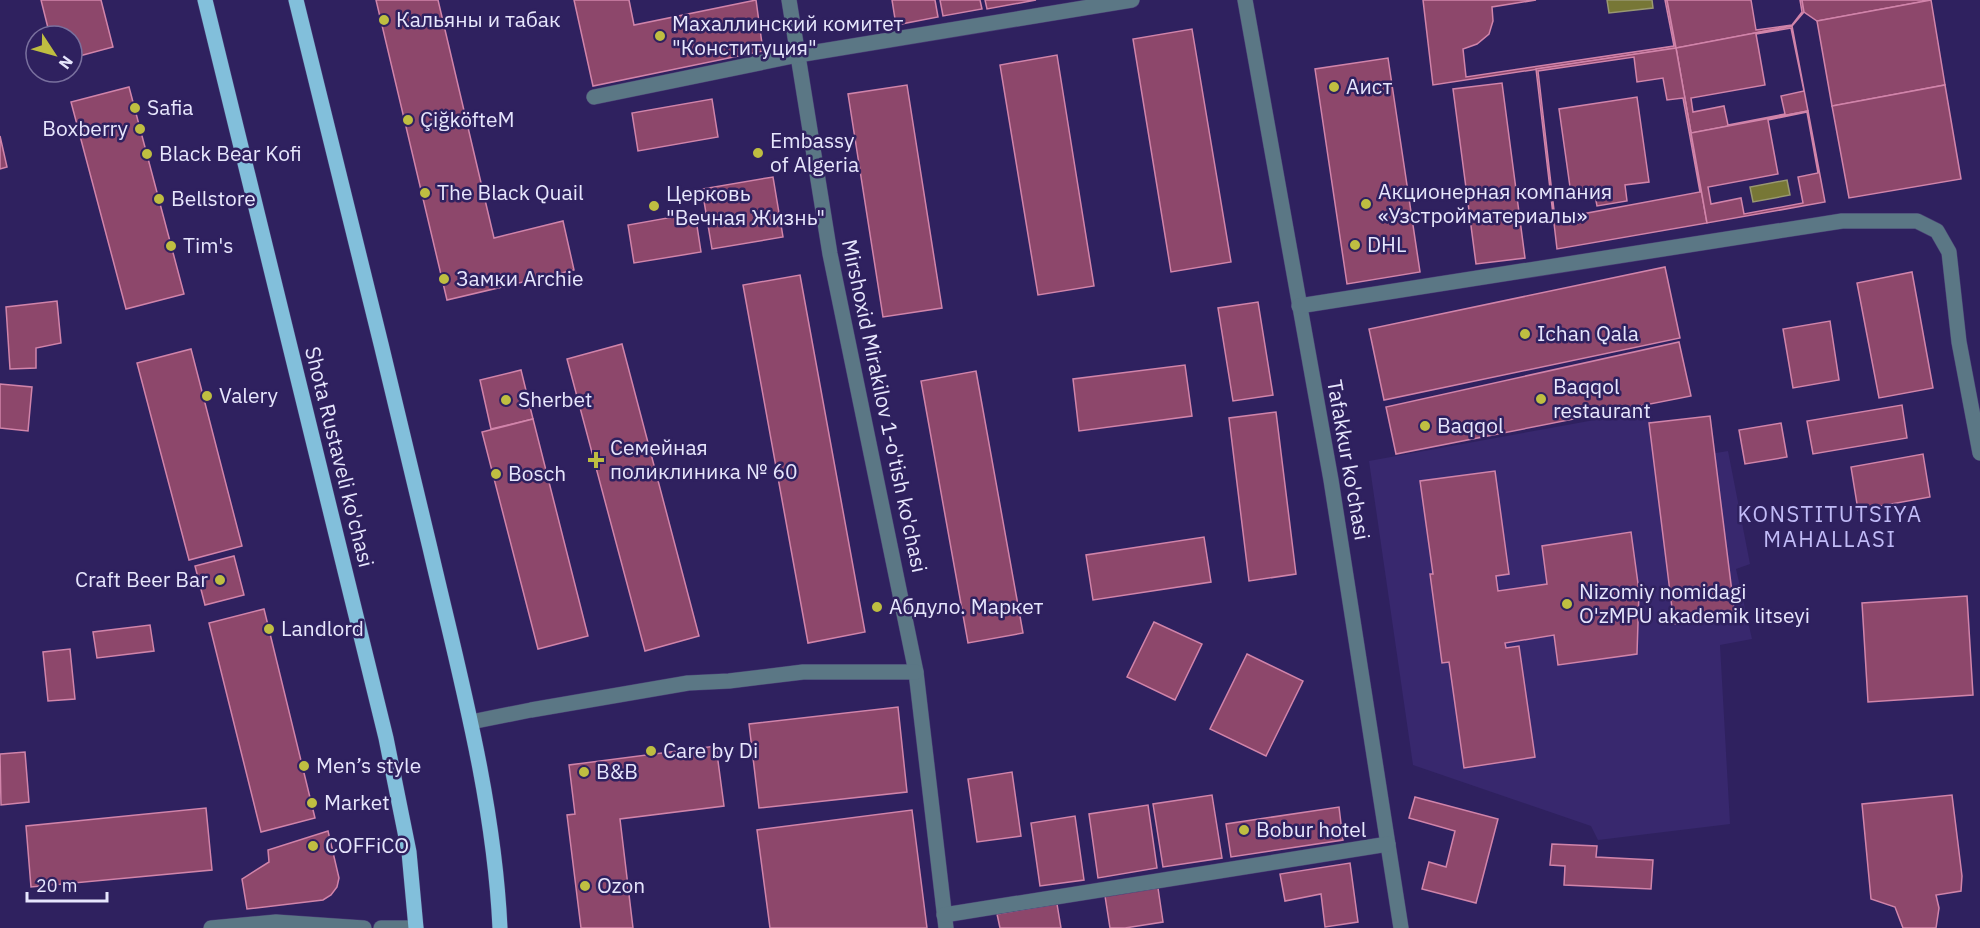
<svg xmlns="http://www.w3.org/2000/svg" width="1980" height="928" viewBox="0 0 1980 928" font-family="'IBM Plex Sans',sans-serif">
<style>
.built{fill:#38286e}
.water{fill:#777736;stroke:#999872;stroke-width:1.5}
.building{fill:#8d476b;stroke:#d184aa;stroke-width:1.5;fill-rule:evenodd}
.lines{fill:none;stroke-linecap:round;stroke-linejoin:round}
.minor-casing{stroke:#493d75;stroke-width:16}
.major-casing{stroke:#493d75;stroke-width:16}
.minor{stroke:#5b7785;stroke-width:15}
.major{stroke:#82bfdb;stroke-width:15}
.poi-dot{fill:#bfbe41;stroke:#2f215f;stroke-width:2}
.labels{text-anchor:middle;stroke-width:5;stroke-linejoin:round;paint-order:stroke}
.poi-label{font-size:21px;fill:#e7e6fd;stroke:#2f215f;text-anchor:start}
.street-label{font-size:21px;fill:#e7e6fd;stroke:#2f215f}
.neighbourhood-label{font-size:22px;letter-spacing:1.5px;fill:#c1bbf7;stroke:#2f215f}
</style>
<rect width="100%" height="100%" fill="#2f215f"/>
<path class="built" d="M1650,410l5,53 73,-12 22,113 -14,5 16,70 -32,6 10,179 -132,16 -7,-14 -178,-61 -44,-304z"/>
<g class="water">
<path d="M1607,0h45l1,8 -44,5z"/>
<path d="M1787,180l3,15 -37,7 -3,-15z"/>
</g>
<g class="building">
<path d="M41,0h60l12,47 -41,11v-22h-22z"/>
<path d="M376,0h62l56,238 69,-17 11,49 -127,30z"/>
<path d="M574,0h55l5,25 122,-25 7,51 -170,35z"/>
<path d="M892,0h43l3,17 -42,8z"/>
<path d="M940,0h40l2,9 -39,7z"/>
<path d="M985,0h51l-49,9z"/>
<path d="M1423,0h113l-44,7 1,14 -4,13 -12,10 -14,5 3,28 208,-31 -9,-46h2l9,48 -243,37z"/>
<path d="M1667,0h84l5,30 36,-5 10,-13 -2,-12h2l2,12 -12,14 -116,22z"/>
<path d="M1802,0h129l-114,21 -13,-9z"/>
<path d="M1931,0l14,85 -113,21 -15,-85z"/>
<path d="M1792,26l16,85 -117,22 -15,-85zM1791,28l13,63 -23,5 4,18 -57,11 -4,-19 -31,6 -2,-14 74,-13 -9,-51z"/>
<path d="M1192,29l39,233 -60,10 -38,-233z"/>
<path d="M1676,48l31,175 -150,26 -21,-180zM1634,57l3,25 26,-4 4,22 16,-2 17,94 -145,27 -17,-148z"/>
<path d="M1057,55l37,231 -56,9 -38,-230z"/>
<path d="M1388,58l32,214 -73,12 -32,-215z"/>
<path d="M1502,83l23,175 -49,6 -23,-175z"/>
<path d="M907,85l35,223 -59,9 -35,-223z"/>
<path d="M1945,85l16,94 -112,19 -17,-92z"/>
<path d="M129,87l55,207 -58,15 -55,-207z"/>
<path d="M1637,97l12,85 -24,3 2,16 -30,5 -3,-16 -23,4 -12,-85z"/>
<path d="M712,99l6,38 -80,14 -6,-38z"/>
<path d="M1808,111l17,91 -118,21 -16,-90zM1807,112l11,61 -20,4 5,26 -59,11 -3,-16 -30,6 -3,-17 70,-13 -10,-54z"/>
<path d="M0,136l7,31 -7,2z"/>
<path d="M773,177l10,60 -71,12 -10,-60z"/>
<path d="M695,213l6,39 -67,11 -6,-38z"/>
<path d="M1665,267l15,71 -296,62 -15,-71z"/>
<path d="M1912,272l21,116 -54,10 -22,-115z"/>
<path d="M800,275l65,357 -57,11 -65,-358z"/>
<path d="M57,301l4,42 -25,5v20l-26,1 -4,-62z"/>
<path d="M1258,302l15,93 -40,6 -15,-93z"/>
<path d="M1830,321l9,59 -46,8 -10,-59z"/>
<path d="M1679,342l12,54 -295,58 -10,-47z"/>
<path d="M622,344l77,292 -54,15 -78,-292z"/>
<path d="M191,349l51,197 -53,14 -52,-197z"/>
<path d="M1185,365l7,51 -113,15 -6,-52z"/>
<path d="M521,370l12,49 -42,10 -11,-49z"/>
<path d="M976,371l47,262 -55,10 -47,-262z"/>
<path d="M0,384l32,3 -4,44 -28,-3z"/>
<path d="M1902,405l5,33 -94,16 -6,-33z"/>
<path d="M1276,412l20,162 -47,7 -20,-163z"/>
<path d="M1710,416l25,200 -61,8 -25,-201z"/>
<path d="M533,419l55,217 -50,13 -56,-217z"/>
<path d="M1781,423l6,34 -42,7 -6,-34z"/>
<path d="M1923,454l7,43 -72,13 -7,-43z"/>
<path d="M1495,471l14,103 -13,2 2,15 49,-7 -5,-38 89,-14 8,59 -2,63 -79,11 -4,-30 -49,8 1,5 13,-2 16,111 -71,11 -15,-106 -7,1 -12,-89h3l-13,-93z"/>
<path d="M1204,537l7,45 -118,18 -7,-45z"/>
<path d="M234,556l10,39 -39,10 -10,-39z"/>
<path d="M1967,596l6,99 -105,7 -6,-99z"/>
<path d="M264,609l51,209 -54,14 -52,-209z"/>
<path d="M1154,622l48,22 -27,56 -48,-23z"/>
<path d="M150,625l4,26 -57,7 -4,-26z"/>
<path d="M70,649l5,50 -27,2 -5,-49z"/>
<path d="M1247,654l56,27 -37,75 -56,-27z"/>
<path d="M898,707l9,85 -148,16 -10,-84z"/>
<path d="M716,746l8,60 -104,13 13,109h-52l-14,-113 8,-1 -6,-49z"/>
<path d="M25,752l4,50 -28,3 -1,-51z"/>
<path d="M1012,772l9,64 -44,6 -9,-63z"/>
<path d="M1212,795l10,63 -59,9 -10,-63z"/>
<path d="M1952,795l10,81 -1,15 -25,4 3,13 -3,20h-33l-8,-21 -24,-8 -9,-95z"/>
<path d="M1415,797l83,22 -22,84 -54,-14 7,-27 17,5 9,-36 -46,-13z"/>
<path d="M1148,805l9,63 -59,10 -9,-64z"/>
<path d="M1339,807l4,33 -112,17 -5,-33z"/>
<path d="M206,808l6,62 -181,17 -5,-61z"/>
<path d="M912,810l15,118h-157l-13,-98z"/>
<path d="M1075,816l9,64 -44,6 -9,-63z"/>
<path d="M328,831l11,47 -2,9 -6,8 -8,5 -76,9 -5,-30 27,-17 -1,-12z"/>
<path d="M1552,844l45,2 -1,11 57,3 -2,29 -87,-4 1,-19 -15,-1z"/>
<path d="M1350,863l8,59 -33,5 -4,-33 -36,7 -5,-27z"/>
<path d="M1158,888l5,34 -38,6h-15l-5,-32z"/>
<path d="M1057,904l4,24h-61l-3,-14z"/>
</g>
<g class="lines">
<defs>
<g id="minor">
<path d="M789,0l41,254 86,418 30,256"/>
<path d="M1245,0l86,480 70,448"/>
<path d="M594,97l204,-42 334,-55"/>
<path d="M1299,306l543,-85h75l20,10 12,21 10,90 21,111"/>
<path d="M471,722l60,-12 157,-27 41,-2 74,-9h113"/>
<path d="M944,915l444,-71"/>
<path d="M211,928l65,-6 88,6"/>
<path d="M381,928h35"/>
</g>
<g id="major">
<path d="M205,0l181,738 23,114 7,76"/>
<path d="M296,0c45,182 91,365 134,548 29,125 64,251 70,380"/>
</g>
</defs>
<use href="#minor" class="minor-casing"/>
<use href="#major" class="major-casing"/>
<use href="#minor" class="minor"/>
<use href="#major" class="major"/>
</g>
<g class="poi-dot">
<circle cx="384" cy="20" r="6"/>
<circle cx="660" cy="36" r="6"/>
<circle cx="1334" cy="87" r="6"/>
<circle cx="135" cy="108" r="6"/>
<circle cx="408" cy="120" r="6"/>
<circle cx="140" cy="129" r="6"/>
<circle cx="758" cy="153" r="6"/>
<circle cx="147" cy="154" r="6"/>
<circle cx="425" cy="193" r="6"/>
<circle cx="159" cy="199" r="6"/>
<circle cx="1366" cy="204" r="6"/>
<circle cx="654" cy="206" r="6"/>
<circle cx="1355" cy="245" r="6"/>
<circle cx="171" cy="246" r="6"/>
<circle cx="444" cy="279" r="6"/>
<circle cx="1525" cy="334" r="6"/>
<circle cx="207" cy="396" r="6"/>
<circle cx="1541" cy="399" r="6"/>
<circle cx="506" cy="400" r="6"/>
<circle cx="1425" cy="426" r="6"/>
<path d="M593 451h6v6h6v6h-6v6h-6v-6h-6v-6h6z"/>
<circle cx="496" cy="474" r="6"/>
<circle cx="220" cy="580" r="6"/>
<circle cx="1567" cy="604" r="6"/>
<circle cx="877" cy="607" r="6"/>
<circle cx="269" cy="629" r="6"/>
<circle cx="651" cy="751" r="6"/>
<circle cx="304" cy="766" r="6"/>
<circle cx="584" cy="772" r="6"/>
<circle cx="312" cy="803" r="6"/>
<circle cx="1244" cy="830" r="6"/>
<circle cx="313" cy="846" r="6"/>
<circle cx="585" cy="886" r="6"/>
</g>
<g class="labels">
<g class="poi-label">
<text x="396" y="27">Кальяны и табак</text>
<text x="672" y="31">Махаллинский комитет<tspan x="672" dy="24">"Конституция"</tspan></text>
<text x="1346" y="94">Аист</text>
<text x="147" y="115">Safia</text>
<text x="420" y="127">ÇiğköfteM</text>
<text x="128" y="136" text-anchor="end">Boxberry</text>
<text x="770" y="148">Embassy<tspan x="770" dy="24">of Algeria</tspan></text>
<text x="159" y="161">Black Bear Kofi</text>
<text x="1378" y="199">Акционерная компания<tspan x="1378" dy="24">«Узстройматериалы»</tspan></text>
<text x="437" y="200">The Black Quail</text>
<text x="666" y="201">Церковь<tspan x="666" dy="24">"Вечная Жизнь"</tspan></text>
<text x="171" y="206">Bellstore</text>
<text x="1367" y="252">DHL</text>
<text x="183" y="253">Tim's</text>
<text x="456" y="286">Замки Archie</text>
<text x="1537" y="341">Ichan Qala</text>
<text x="1553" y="394">Baqqol<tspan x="1553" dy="24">restaurant</tspan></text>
<text x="219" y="403">Valery</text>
<text x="518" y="407">Sherbet</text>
<text x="1437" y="433">Baqqol</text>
<text x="610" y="455">Семейная<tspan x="610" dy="24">поликлиника № 60</tspan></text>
<text x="508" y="481">Bosch</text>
<text x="208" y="587" text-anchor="end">Craft Beer Bar</text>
<text x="1579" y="599">Nizomiy nomidagi<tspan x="1579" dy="24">O'zMPU akademik litseyi</tspan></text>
<text x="889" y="614">Абдуло. Маркет</text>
<text x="281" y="636">Landlord</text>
<text x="663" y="758">Care by Di</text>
<text x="316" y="773">Men’s style</text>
<text x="596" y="779">B&amp;B</text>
<text x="324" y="810">Market</text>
<text x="1256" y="837">Bobur hotel</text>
<text x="325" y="853">COFFiCO</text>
<text x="597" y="893">Ozon</text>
</g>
<g class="street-label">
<text transform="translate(884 406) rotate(78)" y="7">Mirshoxid Mirakilov 1-o'tish ko'chasi</text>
<text transform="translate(339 457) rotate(76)" y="7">Shota Rustaveli ko'chasi</text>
<text transform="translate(1348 460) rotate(80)" y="7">Tafakkur ko'chasi</text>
</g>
<g class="neighbourhood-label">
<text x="1830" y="522">KONSTITUTSIYA<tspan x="1830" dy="25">MAHALLASI</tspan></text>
</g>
</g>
<g transform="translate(54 54) rotate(126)"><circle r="28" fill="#2f215f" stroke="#79709e" stroke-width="1.5"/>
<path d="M0-4.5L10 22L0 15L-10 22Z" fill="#bfbe41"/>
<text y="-9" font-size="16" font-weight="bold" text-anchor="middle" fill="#e7e6fd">N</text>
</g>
<path d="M27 892v9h80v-9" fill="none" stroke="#e7e6fd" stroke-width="3"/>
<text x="36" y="892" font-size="18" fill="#e7e6fd" stroke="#2f215f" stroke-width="4.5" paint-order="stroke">20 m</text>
</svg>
